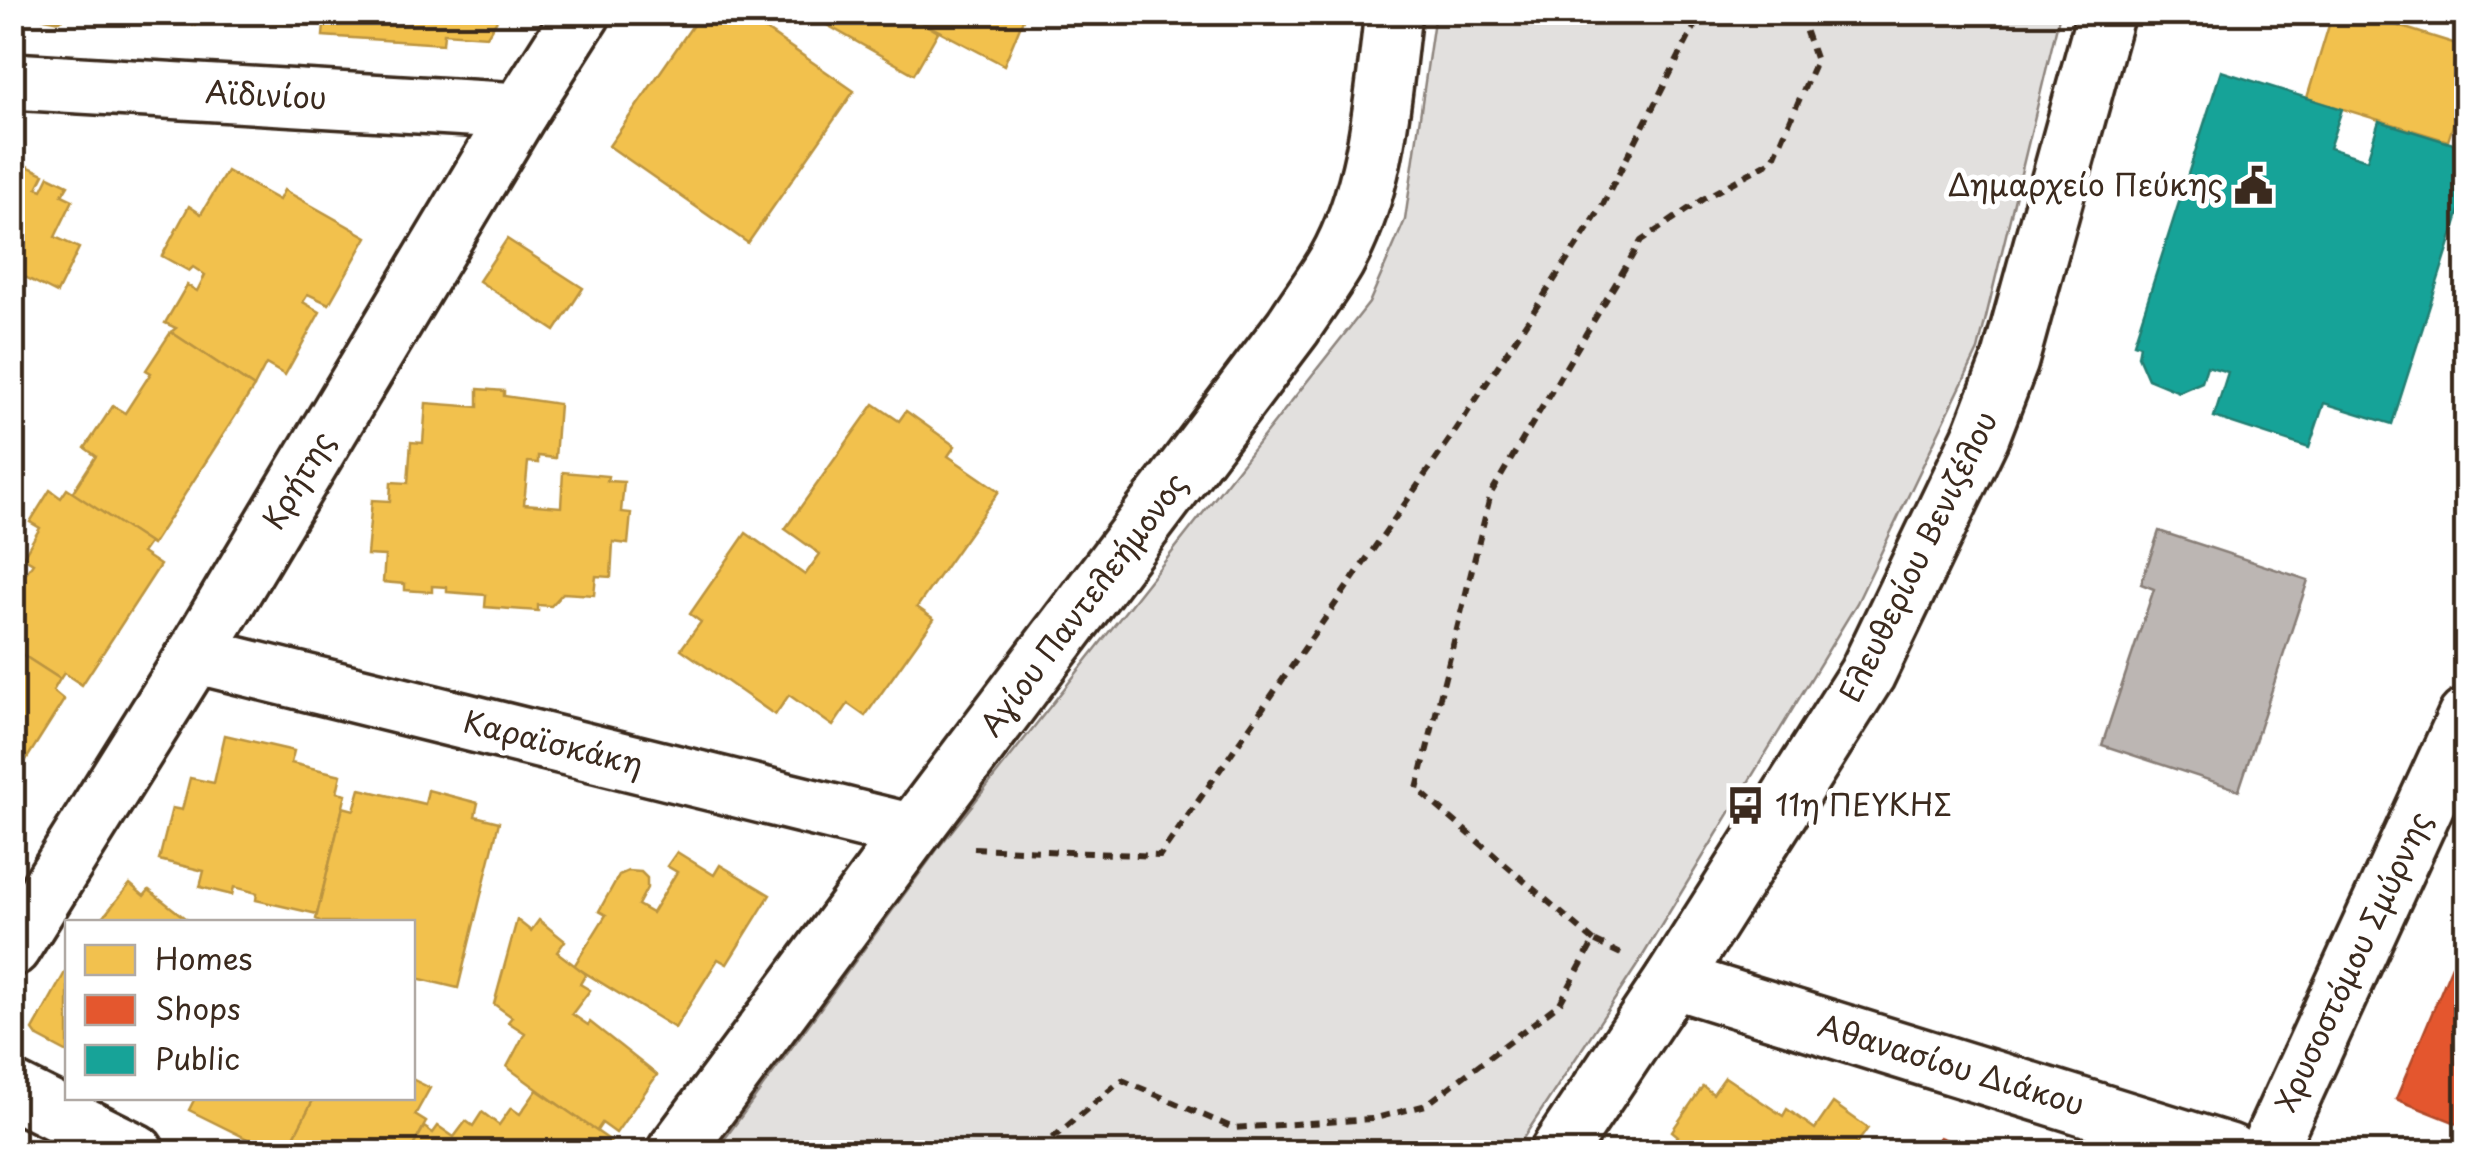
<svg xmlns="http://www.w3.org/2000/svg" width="2479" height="1165" viewBox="0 0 2479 1165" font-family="'Playpen Sans',sans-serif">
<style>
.green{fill:#e2e0de;stroke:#8e857e;stroke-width:2.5}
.water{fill:#bcb6b3;stroke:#887e77;stroke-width:2.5}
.homes{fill:#f2c14e;stroke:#bb9440;stroke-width:2.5}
.shops{fill:#e4572e;stroke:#b14a29;stroke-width:2.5}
.public{fill:#17a398;stroke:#227f73;stroke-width:2.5}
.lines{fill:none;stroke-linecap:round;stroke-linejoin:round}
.minor-casing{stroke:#3b2a1e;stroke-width:62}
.path{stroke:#3b2a1e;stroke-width:6;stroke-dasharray:10 8;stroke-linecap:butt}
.minor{stroke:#fff;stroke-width:55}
.labels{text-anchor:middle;stroke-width:10;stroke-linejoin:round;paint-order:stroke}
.street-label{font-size:30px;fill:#3b2a1e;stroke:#fff}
.poi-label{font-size:30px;fill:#3b2a1e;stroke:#fff;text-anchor:end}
</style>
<rect width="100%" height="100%" fill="#fff"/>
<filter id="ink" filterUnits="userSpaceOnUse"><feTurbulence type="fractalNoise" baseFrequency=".01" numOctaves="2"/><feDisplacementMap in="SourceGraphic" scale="20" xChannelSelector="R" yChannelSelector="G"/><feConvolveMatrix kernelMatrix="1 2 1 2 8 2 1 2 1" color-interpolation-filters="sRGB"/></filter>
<g filter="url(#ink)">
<path class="green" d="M1435,13h625l-82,337 -121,253 -221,364 -122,185h-799l224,-305 430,-544 36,-83z"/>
<path class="water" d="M2159,531l149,49 -69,210 -137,-45 52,-156 -13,-5z"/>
<g class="homes">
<path d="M36,12h35l-11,9 -20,-4z"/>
<path d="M94,12h115l-14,13 -23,-2 -13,-10 -21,9 -15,-2 -10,-7z"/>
<path d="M269,12h233l-15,24 -43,-3 -1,11 -120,-8 1,-11 -58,-3z"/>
<path d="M702,12h38l114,79 -106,152 -139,-97z"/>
<path d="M804,12h100l34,20 -24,42z"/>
<path d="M928,12h98l-22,53 -80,-42z"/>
<path d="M2333,12h21l112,35v36l-18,58 -141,-43z"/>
<path d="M12,159l32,15 -7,14 5,2 7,-14 19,9 -6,10 11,5 -18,37 24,11 -22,45 -40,-20 5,-10 -10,-4z"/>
<path d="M227,171l52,29 5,-10 83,47 -38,67 -21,-10 -5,8 17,10 -35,63 -19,-11 -12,23 -83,-55 5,-4 -11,-5 22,-38 10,6 8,-16 -12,-8 -4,4 -27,-15 27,-50 12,8z"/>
<path d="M507,239l76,49 -28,43 -76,-50z"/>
<path d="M171,332l83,55 -102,158 -80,-52 24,-37 -11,-8 28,-42 12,7 26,-40 -5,-3z"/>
<path d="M478,389l26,2v5l55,8 -4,54 -17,-2v7l-10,-1 -4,42 37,3 2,-35 45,4 -1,5 17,1 -3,30 10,1 -3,31 -15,-2 -2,35 -15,-1 -2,19 -31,-2 -12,13 -13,-1v6l-53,-4 1,-12 -39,-3v-5l-15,-1v6l-27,-2v-6l-22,-2 2,-26 -18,-1 5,-55 18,1 1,-19 17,1 3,-41 12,1 3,-40 52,4z"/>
<path d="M874,404l25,17 7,-10 49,35 -7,10 51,35 -82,116 17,12 -69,97 -17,-12 -15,22 -44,-31 -14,20 -94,-66 20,-27 -11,-8 56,-81 59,42 15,-21 -35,-25z"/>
<path d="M67,489l82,54 -7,10 18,12 -78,120 -18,-12 -4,6 -48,-31v-55l21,-30 -10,-6 17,-29 -10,-6 20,-32 11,8z"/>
<path d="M12,648l48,31 -7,12 11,9 -38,60 -10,-7 -4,4z"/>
<path d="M225,735l69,16 -3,12 50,12 -4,17 9,2 -29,120 -61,-14 1,-7 -23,-6 -2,8 -32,-8 4,-16 -45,-11 13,-52 10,2 8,-32 24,5z"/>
<path d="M360,789l65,15 3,-14 50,13 -3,13 24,6 -41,166 -46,-11v-55h-90l-6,-3 27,-112 11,3z"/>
<path d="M677,852l37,23 6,-10 50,30 -43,69 -9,-5 -43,69 -101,-62 32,-51 -7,-4 20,-36 9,-4 13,1 6,6v10l-9,17 14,8 25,-41 -10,-6z"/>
<path d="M130,884l14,12 5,-6 41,32h-91z"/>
<path d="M517,920l14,11 8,-11 26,21 -8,11 29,22 -6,10 10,6 -18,24 16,11 2,-3 67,53 -41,58 -14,-10 -6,9 -89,-65 18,-34 -17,-11 4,-5 -18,-13z"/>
<path d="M68,967v86l-30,-16 -5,-7z"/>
<path d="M1725,1077l58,39 4,-7 28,20 18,-26 35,25 -17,24h-185l12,-16 -6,-5 31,-45 10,8z"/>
<path d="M412,1079l18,9 -15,27 11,7 -16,30h-120l3,-5 -4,-1 25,-48h98z"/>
<path d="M537,1090l74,51 -8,11h-193l14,-25 9,6 5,-7 16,11 12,-16 7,5 9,-14 17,13 12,-17 9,6z"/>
<path d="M195,1098h119l-25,48 -9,-5 -6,11 -85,-42z"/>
</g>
<g class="shops">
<path d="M2461,944l5,2v181l-70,-28z"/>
<path d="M1939,1137l42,15h-60l3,-7 11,3z"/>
</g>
<path class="public" d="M2221,71l121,38 -13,39 38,12 12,-39 87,27v44l-74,232 -68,-21 -15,45 -95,-31 14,-45 -21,-6 -5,16 -23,10 -31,-13 -10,-23 2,-11 -6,-2z"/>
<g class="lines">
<defs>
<g id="minor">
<path d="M12,81l508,30"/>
<path d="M195,655l717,177"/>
<path d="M12,948l183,-293 325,-544 63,-99"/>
<path d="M1673,980l556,172"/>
<path d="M12,1090l124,62"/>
<path d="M675,1152l237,-320 381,-505c14,-22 30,-43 43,-65 42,-75 47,-166 57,-250"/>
<path d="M1558,1152l115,-172 194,-306 114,-238 29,-75 96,-349"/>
<path d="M2267,1152l199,-435"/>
</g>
</defs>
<use href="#minor" class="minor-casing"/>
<g class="path">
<path d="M974,848l186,8 292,-420 148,-226 102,-198"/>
<path d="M1594,941l-177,-152 74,-296 150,-252 62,-42 70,-39 43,-99 -17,-49"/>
<path d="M1040,1152l15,-16 67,-56 111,48 139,-9 54,-14 134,-102 34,-62 29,14"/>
</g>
<use href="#minor" class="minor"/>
</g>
</g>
<defs>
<symbol id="civic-bare" viewBox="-9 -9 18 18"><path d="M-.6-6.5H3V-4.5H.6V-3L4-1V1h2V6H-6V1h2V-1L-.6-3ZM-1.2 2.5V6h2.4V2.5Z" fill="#3b2a1e" stroke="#fff" stroke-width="2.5" paint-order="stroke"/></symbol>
<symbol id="bus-bare" viewBox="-9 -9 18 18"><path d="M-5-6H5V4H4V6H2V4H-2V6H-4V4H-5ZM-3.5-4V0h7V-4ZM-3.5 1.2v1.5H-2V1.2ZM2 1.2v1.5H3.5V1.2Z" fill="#3b2a1e" stroke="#fff" stroke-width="2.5" paint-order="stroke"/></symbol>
</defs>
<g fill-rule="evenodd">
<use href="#civic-bare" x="2226" y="158" width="55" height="55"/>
<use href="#bus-bare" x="1718" y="778" width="55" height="55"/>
</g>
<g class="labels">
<g class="street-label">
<text transform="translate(266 96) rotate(3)" y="10">Αϊδινίου</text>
<text transform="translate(299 481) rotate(-59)" y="10">Κρήτης</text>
<text transform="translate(1919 557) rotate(-64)" y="10">Ελευθερίου Βενιζέλου</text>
<text transform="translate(1084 605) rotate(-53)" y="10">Αγίου Παντελεήμονος</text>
<text transform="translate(553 744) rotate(14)" y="10">Καραϊσκάκη</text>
<text transform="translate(2354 962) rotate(-65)" y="10">Χρυσοστόμου Σμύρνης</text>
<text transform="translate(1951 1066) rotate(17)" y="10">Αθανασίου Διάκου</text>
</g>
<g class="poi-label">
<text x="2223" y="196">Δημαρχείο Πεύκης</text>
<text x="1775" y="816" text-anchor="start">11η ΠΕΥΚΗΣ</text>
</g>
</g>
<rect width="2479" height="1165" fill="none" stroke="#fff" stroke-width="50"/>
<rect x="25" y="25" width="2429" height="1115" fill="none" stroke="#3b2a1e" stroke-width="4" filter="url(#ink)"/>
<rect x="65" y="920" width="350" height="180" fill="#ffffff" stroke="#b1aaa5" stroke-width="2.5"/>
<rect x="85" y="945" width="50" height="30" fill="#f2c14e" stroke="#b1aaa5" stroke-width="2.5"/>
<text x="155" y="970" font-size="30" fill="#3b2a1e">Homes</text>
<rect x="85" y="995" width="50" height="30" fill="#e4572e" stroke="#b1aaa5" stroke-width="2.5"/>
<text x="155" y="1020" font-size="30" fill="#3b2a1e">Shops</text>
<rect x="85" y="1045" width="50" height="30" fill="#17a398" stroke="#b1aaa5" stroke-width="2.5"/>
<text x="155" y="1070" font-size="30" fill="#3b2a1e">Public</text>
</svg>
